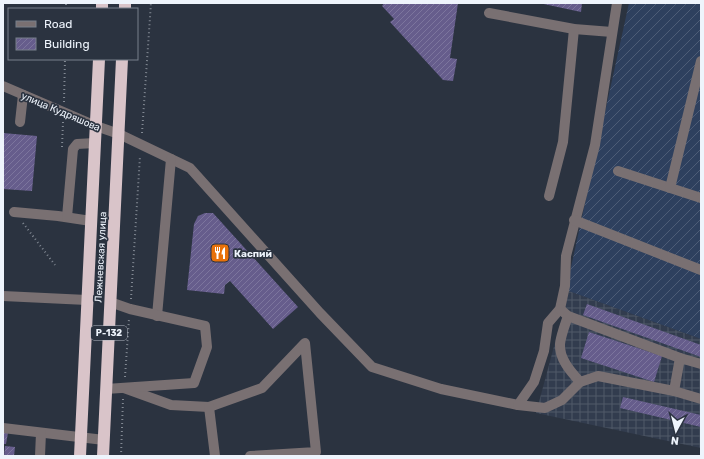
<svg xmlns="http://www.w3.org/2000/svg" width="704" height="459" viewBox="0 0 704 459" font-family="Rubik,sans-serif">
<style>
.industrial{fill:url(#industrial-grid)}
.garden{fill:url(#garden-furrows)}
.building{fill:url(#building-hatch)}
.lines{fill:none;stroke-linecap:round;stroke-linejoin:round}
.path{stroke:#828993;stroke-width:2;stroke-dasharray:1 3;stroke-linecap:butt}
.minor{stroke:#797072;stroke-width:10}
.highway{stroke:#d9c4c9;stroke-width:12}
.labels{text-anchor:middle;stroke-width:3.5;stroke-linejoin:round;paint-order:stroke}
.shield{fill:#2b3340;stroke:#b4bac4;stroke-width:1}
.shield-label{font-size:9px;font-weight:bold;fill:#eef4fc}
.street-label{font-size:10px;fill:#eef4fc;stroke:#2b3340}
.poi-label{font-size:10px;font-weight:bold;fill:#eef4fc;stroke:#2b3340;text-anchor:start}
</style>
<defs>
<pattern id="industrial-grid" width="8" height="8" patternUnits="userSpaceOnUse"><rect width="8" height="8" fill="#323c4e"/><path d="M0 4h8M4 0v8" fill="none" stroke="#505968"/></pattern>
<pattern id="garden-furrows" width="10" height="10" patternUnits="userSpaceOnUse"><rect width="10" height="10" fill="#2e405e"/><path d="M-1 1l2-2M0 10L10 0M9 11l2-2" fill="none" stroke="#4d5c76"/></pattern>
<pattern id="building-hatch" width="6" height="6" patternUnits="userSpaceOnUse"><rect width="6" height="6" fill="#665d8c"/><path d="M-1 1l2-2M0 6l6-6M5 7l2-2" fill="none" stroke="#7c759d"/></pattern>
</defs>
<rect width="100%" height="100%" fill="#2b3340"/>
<path class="industrial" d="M569,291l132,48v109l-165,-35z"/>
<path class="garden" d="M629,3h72v336l-135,-49z"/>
<g class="building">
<path d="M384,3h74l-8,55 7,1 -4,22 -10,-1 -53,-58 4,-3 -12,-13z"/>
<path d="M539,3h43l-1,9z"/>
<path d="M3,133l34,3 -5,55 -29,-2z"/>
<path d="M205,213h8l85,94 -25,22 -43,-48 -5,4 -1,9 -37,-4 7,-66 4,-8z"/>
<path d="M587,304l114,41v12l-118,-42z"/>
<path d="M589,332l73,24 -8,26 -73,-24z"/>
<path d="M623,397l78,18v12l-81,-19z"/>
<path d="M3,432l5,1 -2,11h-3z"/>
<path d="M5,446l10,1 -1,9h-10z"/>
</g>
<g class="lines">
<g class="path">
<path d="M66,9v-6"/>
<path d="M64,102l1,-43"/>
<path d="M142,133l9,-130"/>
<path d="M62,147l1,-25"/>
<path d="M23,223l32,42"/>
<path d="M131,299l9,-143"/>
<path d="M125,377l4,-58"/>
<path d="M121,456l2,-57"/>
</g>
<g class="minor">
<path d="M489,13l85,16 38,3"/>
<path d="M3,86l93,40 23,8 71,34 130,145 52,54 69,22 77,16 16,-23 10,-31 4,-28 12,-14 5,-23 1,-30 29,-111 22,-142"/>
<path d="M20,122l3,-27"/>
<path d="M618,171l83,27"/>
<path d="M670,188l31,-127"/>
<path d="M549,196l14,-54 11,-113"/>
<path d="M14,212l44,4 33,5"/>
<path d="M67,217l6,-68 4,-5 18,-1"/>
<path d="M574,220l127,50"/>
<path d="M3,296l84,4"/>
<path d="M560,309l8,7 112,42"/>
<path d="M157,316l14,-157"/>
<path d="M568,316c-3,9 -7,19 -8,28 -1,15 11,28 20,38"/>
<path d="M124,388l47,17 38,2 53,-19 43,-45 11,109 -66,4"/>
<path d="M106,389l88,-6 13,-36 -2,-21 -75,-17 -20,-7"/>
<path d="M674,391l6,-33 21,6"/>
<path d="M518,405l27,3 17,-8 18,-18 18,-6 76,15 27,8"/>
<path d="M209,407l6,49"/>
<path d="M3,428l101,12"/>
<path d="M40,456l1,-23"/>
</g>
<g class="highway">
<path d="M102,9v-6"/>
<path d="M125,9v-6"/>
<path d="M80,456l19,-397"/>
<path d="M103,456l19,-397"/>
</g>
</g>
<defs>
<symbol id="restaurant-square" viewBox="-11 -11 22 22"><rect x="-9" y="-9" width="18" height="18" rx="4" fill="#e8710a" stroke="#2b3340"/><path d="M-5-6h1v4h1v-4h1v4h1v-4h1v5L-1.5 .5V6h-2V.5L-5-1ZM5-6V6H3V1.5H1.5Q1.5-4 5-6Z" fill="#fff"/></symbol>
</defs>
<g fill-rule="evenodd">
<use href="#restaurant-square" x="209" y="242" width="22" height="22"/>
</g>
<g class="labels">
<rect class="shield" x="91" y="326" width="36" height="14" rx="3"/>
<g class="shield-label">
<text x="109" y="336">Р-132</text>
</g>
<g class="street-label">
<text transform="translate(61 111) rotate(23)" y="4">улица Кудряшова</text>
<text transform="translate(100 257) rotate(-87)" y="4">Лежневская улица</text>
</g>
<g class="poi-label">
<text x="234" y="257">Каспий</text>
</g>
</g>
<rect width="704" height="459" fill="none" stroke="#eef4fc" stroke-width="8"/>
<rect x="8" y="8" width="130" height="52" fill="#2b3340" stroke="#79808b"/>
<rect x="16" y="21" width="20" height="6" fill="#797072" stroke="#79808b"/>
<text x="44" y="28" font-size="12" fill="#eef4fc">Road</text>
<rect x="16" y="38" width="20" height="12" fill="url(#building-hatch)" stroke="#79808b"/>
<text x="44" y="48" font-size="12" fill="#eef4fc">Building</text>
<g transform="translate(676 431) rotate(187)" stroke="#2b3340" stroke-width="3" paint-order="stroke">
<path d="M0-3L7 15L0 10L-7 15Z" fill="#eef4fc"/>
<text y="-6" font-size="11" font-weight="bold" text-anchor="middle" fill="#eef4fc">N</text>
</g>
</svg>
